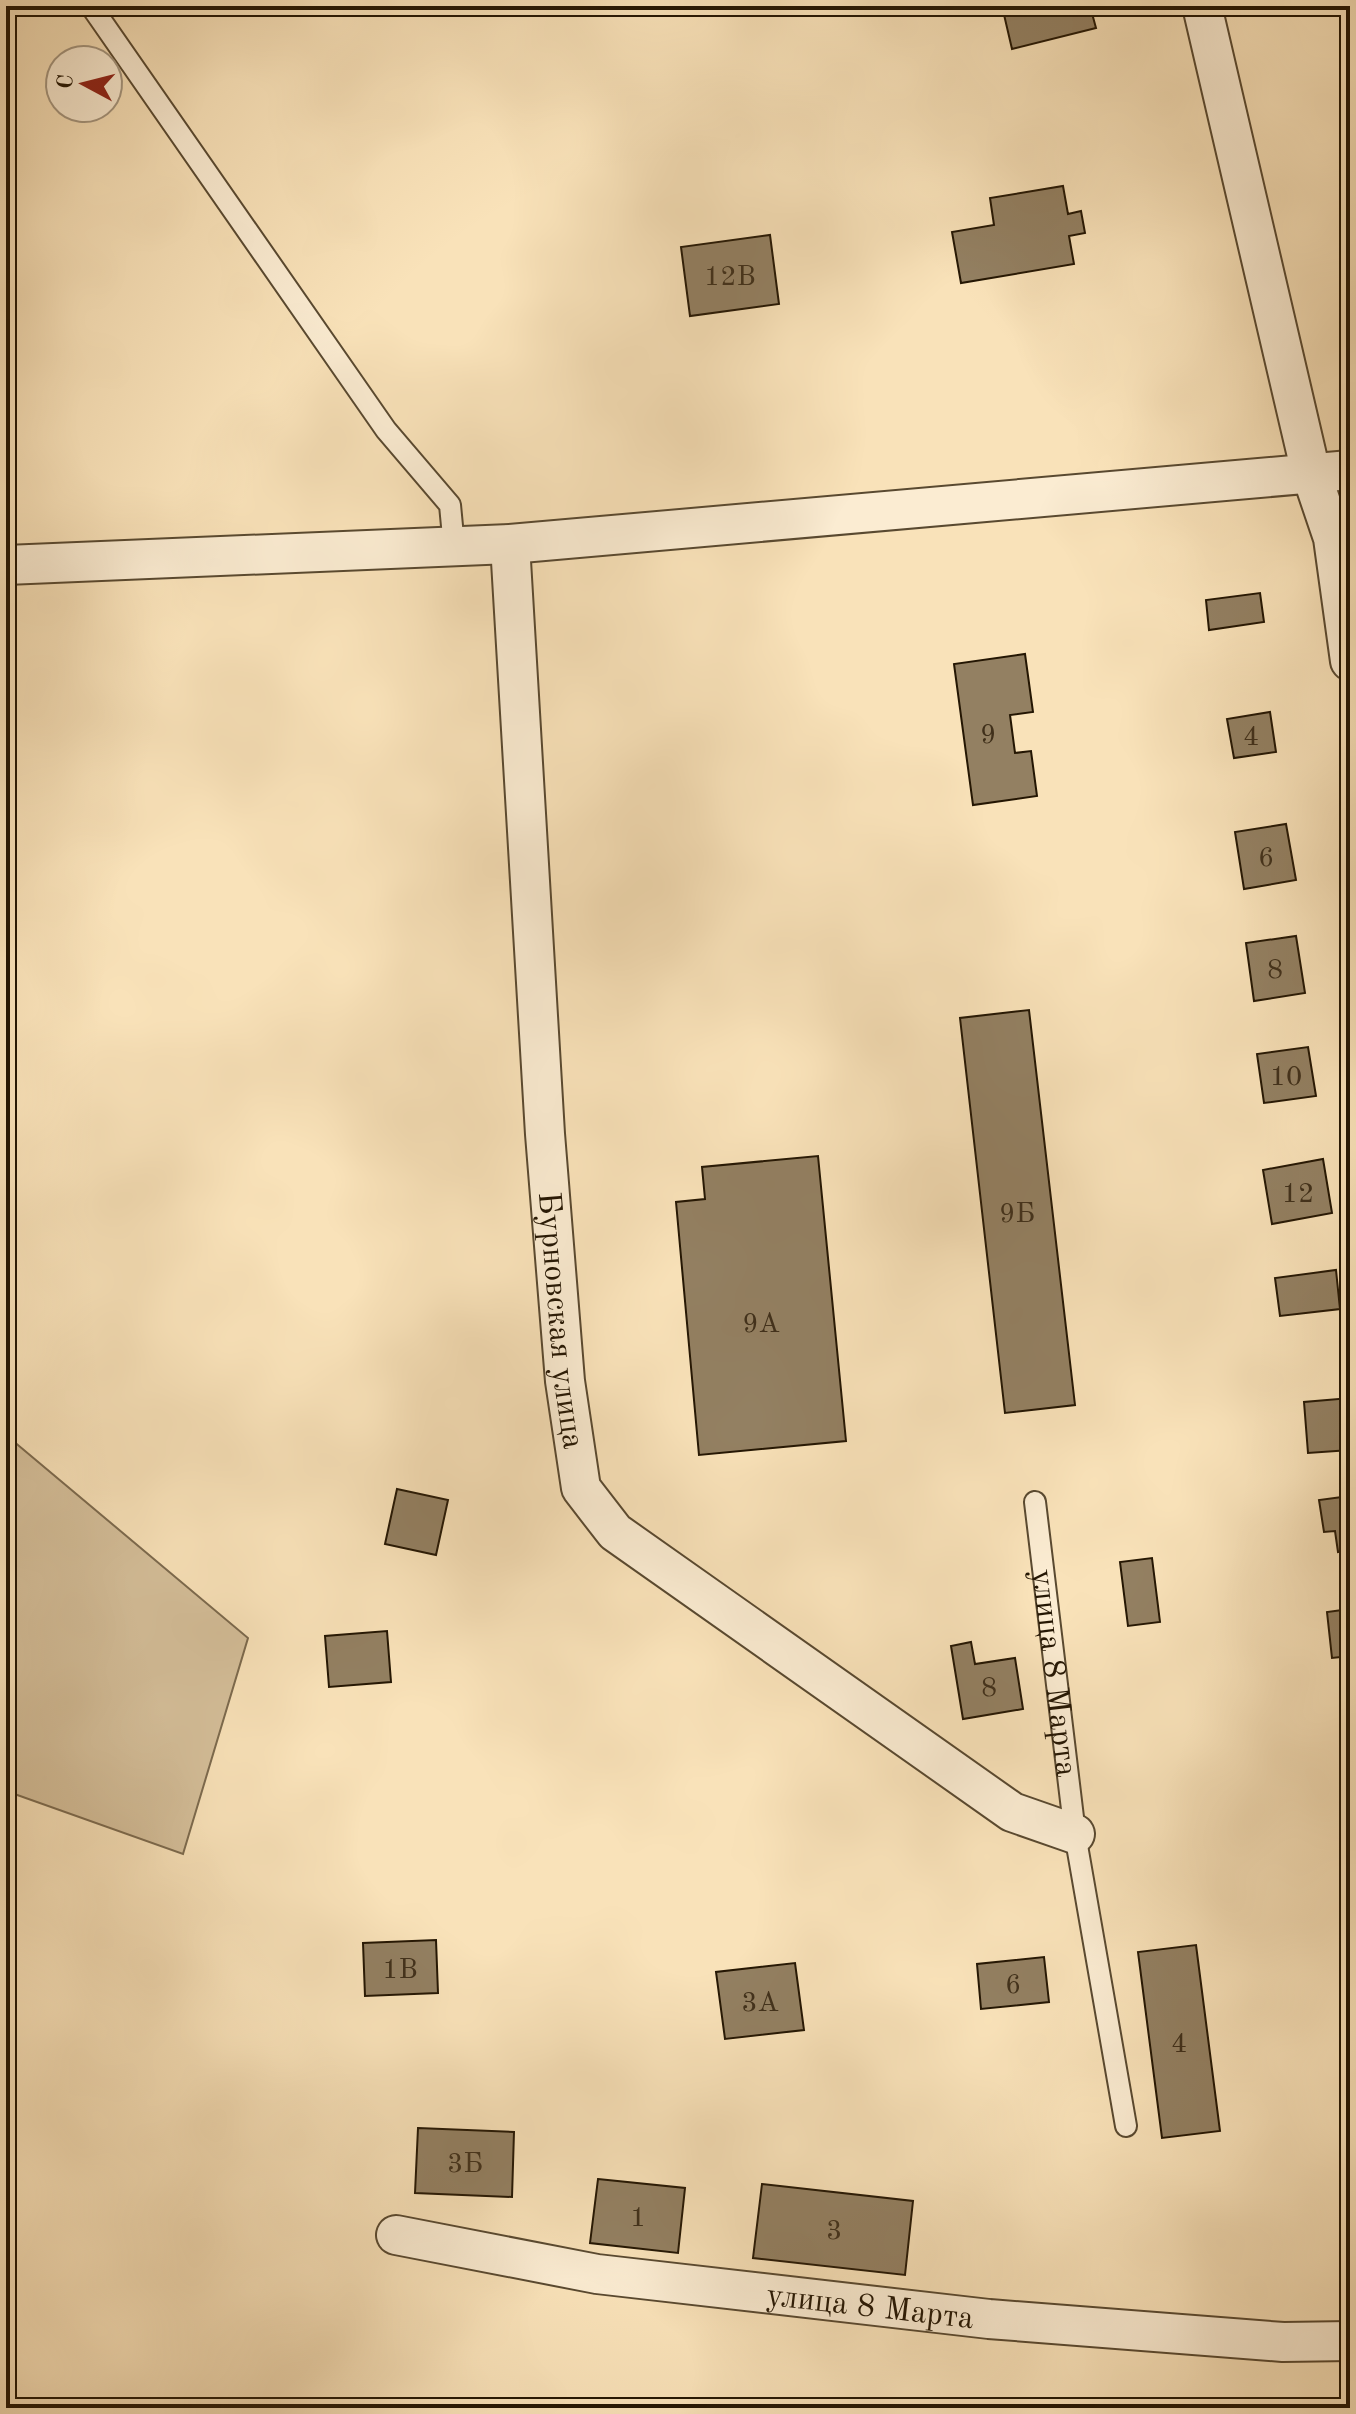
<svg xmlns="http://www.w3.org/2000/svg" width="1356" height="2414" viewBox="0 0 1356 2414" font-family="'Old Standard TT',serif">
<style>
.green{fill:#d5bf9a;stroke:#7c6a4e;stroke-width:2}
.building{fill:#938062;stroke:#241603;stroke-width:2}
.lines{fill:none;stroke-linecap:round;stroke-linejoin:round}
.service-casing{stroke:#594930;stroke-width:24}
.minor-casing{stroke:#594930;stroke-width:42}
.service{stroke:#fbecd2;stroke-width:20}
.minor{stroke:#fbecd2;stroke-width:38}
.labels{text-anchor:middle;stroke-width:6;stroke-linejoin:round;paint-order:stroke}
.number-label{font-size:28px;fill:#40301b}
.street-label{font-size:32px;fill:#241603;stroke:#fbecd2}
</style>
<rect width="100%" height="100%" fill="#f9e2b9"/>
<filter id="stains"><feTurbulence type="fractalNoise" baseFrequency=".0025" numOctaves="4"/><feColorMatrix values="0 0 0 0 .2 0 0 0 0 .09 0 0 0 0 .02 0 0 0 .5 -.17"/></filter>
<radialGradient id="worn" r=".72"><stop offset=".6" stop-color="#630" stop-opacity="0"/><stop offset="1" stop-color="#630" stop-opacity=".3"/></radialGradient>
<path class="green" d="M6,1435l242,203 -65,216 -177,-63z"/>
<g class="building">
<path d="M1002,6h88l6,22 -84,21z"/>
<path d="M1063,186l5,28 13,-3 4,22 -16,3 5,28 -113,19 -9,-51 42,-7 -4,-27z"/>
<path d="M770,235l9,69 -89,12 -9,-69z"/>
<path d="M1260,593l4,29 -55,8 -3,-30z"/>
<path d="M1025,654l8,58 -23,3 5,38 16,-2 6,45 -64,9 -19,-141z"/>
<path d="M1270,712l6,40 -42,6 -7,-39z"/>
<path d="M1286,824l10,56 -52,9 -9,-57z"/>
<path d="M1296,936l9,57 -51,8 -8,-58z"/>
<path d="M1029,1010l46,395 -70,8 -45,-395z"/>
<path d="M1308,1047l8,49 -52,7 -7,-49z"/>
<path d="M818,1156l28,285 -147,14 -23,-253 29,-3 -3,-32z"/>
<path d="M1323,1159l9,54 -60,11 -9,-54z"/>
<path d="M1336,1270l4,39 -60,7 -5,-38z"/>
<path d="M1350,1398v52l-42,3 -4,-51z"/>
<path d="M397,1489l51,11 -12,55 -51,-11z"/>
<path d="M1350,1496v54l-12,2 -3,-21 -11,1 -5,-32z"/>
<path d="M1152,1558l8,64 -32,4 -8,-64z"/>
<path d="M1350,1609v47l-18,2 -5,-46z"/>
<path d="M387,1631l4,51 -62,5 -4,-51z"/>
<path d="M971,1642l4,22 40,-6 8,51 -60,10 -12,-73z"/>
<path d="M1350,1724v35l-4,-34z"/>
<path d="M436,1940l2,53 -73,3 -2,-53z"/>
<path d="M1196,1945l24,186 -58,7 -24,-186z"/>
<path d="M1044,1957l5,45 -68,7 -4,-45z"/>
<path d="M795,1963l9,67 -79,9 -9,-67z"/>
<path d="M418,2128l96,4 -2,65 -97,-4z"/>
<path d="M598,2179l87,9 -7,65 -88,-10z"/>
<path d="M762,2184l151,17 -8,74 -152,-17z"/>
</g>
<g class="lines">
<defs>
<g id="service">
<path d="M91,6l295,424 64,75 4,42"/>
<path id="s1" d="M1035,1502l40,332 51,292"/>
</g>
<g id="minor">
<path d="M1202,6l109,467 22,65 17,123"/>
<path id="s2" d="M510,544l35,590 20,247 16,107 34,44 397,280 63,22"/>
<path d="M6,565l504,-21 840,-74"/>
<path id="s3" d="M396,2235l201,39 392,45 294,23 67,-1"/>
</g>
</defs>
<use href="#service" class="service-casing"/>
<use href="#minor" class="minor-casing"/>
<use href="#service" class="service"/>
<use href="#minor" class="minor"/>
</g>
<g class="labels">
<g class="number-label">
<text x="730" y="285">12В</text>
<text x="988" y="743">9</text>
<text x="1251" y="745">4</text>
<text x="1266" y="866">6</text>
<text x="1275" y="978">8</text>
<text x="1286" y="1085">10</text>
<text x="1298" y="1202">12</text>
<text x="1017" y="1222">9Б</text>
<text x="761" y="1332">9А</text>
<text x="989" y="1696">8</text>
<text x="400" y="1978">1В</text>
<text x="1013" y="1993">6</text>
<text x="760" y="2011">3А</text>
<text x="1179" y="2052">4</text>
<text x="465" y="2172">3Б</text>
<text x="638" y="2226">1</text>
<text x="834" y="2239">3</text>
</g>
<g class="street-label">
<text dy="11" stroke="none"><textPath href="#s2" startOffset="778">Бурновская улица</textPath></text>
<text dy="11" stroke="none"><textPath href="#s1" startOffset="172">улица 8 Марта</textPath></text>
<text dy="11" stroke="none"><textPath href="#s3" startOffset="480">улица 8 Марта</textPath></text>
</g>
</g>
<rect width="1356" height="2414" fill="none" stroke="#f9e2b9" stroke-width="32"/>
<rect x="8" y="8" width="1340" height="2398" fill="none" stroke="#241603" stroke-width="4"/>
<rect x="16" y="16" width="1324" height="2382" fill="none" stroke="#241603" stroke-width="2"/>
<g transform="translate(84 84) rotate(277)"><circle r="38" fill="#fbecd2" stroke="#a5967f" stroke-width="2"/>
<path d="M0-6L14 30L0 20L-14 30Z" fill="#8f2418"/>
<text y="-12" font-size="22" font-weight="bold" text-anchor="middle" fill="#241603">С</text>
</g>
<rect width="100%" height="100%" filter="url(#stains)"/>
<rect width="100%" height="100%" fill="url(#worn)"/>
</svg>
